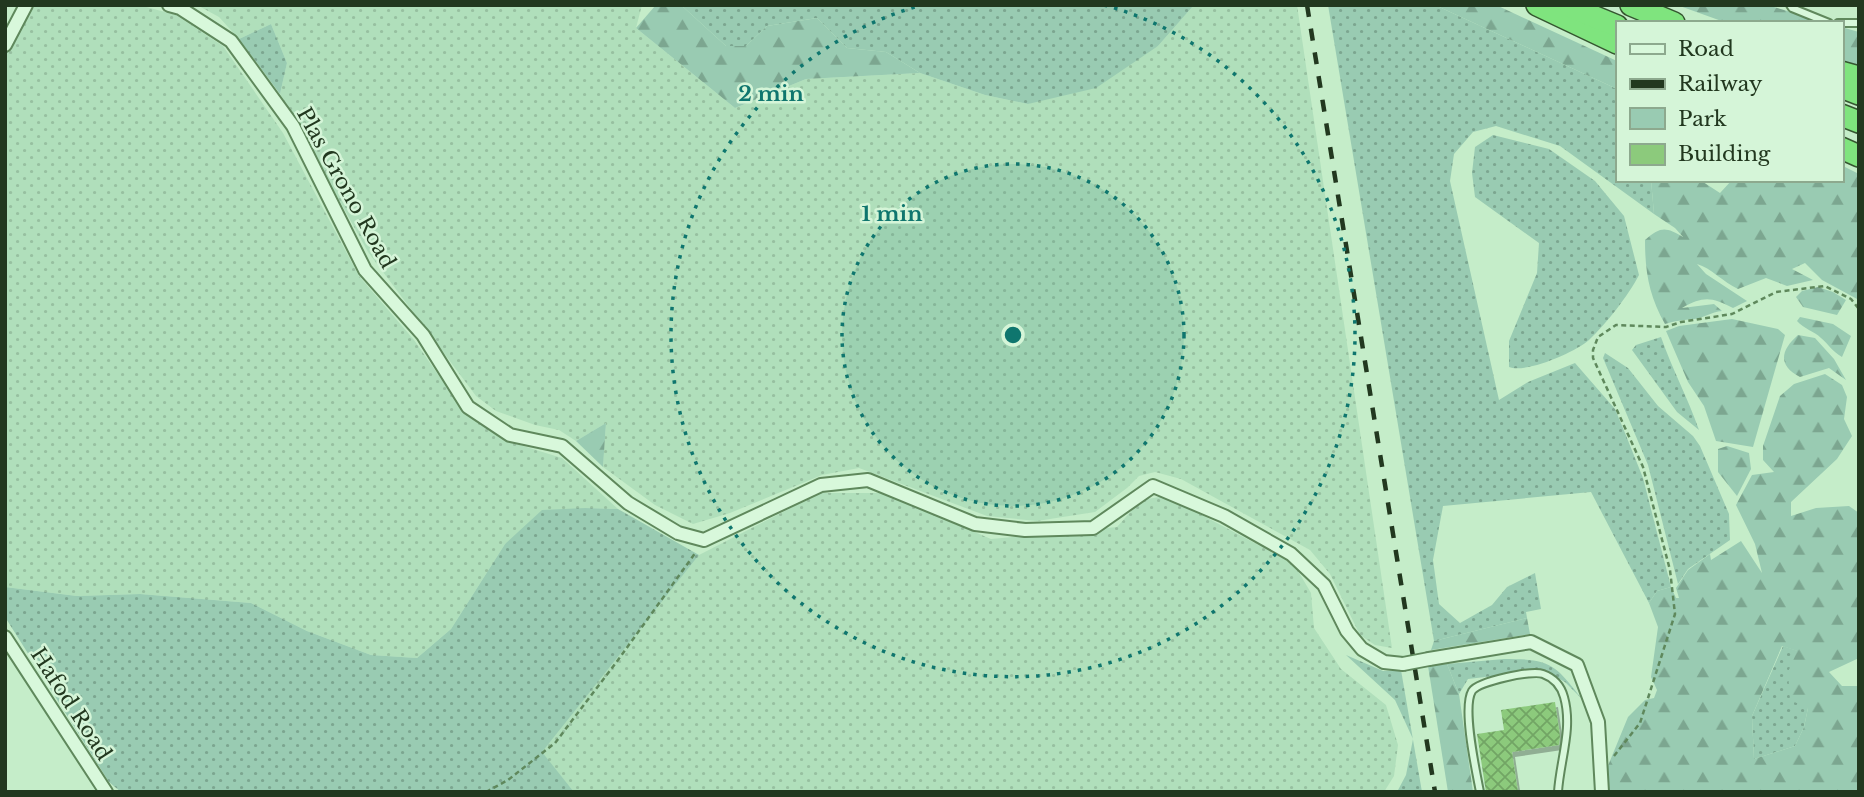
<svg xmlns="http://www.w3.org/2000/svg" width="1864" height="797" viewBox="0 0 1864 797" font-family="'Libre Baskerville',serif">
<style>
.farmland{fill:url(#farmland-dots)}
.green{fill:url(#green-dots)}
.forest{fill:url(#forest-firs);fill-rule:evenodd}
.building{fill:url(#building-cross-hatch);filter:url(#shadow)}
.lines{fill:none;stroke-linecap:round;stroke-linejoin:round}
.service-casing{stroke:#5f885c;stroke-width:10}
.minor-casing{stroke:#5f885c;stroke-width:16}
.trunk-casing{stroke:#355630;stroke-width:24}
.path{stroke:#5f885c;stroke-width:2.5;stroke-dasharray:5 3.5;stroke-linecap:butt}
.service{stroke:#d8f8db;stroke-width:6}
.minor{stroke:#d8f8db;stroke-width:12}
.trunk{stroke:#7fe47e;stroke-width:21}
.rail{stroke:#22381f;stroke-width:4.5;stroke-dasharray:12 12;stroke-linecap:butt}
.minor-bridge-casing{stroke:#5f885c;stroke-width:16;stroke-linecap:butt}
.minor-bridge{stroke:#d8f8db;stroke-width:12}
.ring{fill:none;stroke:#0f766e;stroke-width:3.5;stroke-dasharray:3.5 7}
.labels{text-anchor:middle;stroke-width:5;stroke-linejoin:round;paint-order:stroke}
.street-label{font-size:21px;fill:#22381f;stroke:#d5f5d8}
.centre{fill:#0f766e;stroke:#d5f5d8;stroke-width:3.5}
.ring-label{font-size:21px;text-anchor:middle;font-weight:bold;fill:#0f766e;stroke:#d5f5d8;stroke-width:5;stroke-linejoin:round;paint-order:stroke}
</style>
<defs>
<pattern id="farmland-dots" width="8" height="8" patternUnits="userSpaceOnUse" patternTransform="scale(1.75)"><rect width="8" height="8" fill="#b0dfbb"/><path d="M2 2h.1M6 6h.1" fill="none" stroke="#97c0a0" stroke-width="1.8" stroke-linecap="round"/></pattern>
<pattern id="green-dots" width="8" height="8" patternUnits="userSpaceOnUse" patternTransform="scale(1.75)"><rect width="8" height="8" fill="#99cbb2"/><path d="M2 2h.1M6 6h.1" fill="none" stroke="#7ca690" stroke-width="1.8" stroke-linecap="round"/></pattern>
<pattern id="forest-firs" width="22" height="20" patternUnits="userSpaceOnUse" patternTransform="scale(1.75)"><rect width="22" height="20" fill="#99cbb2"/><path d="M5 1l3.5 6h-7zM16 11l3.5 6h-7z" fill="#7ca690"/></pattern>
<pattern id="building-cross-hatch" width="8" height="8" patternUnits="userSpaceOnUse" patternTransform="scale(1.75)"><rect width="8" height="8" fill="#8cca7c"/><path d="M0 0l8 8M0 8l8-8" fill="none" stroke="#72a565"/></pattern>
<filter id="shadow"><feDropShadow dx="3" dy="5" stdDeviation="0" flood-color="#0004"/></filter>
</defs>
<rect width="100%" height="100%" fill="#c5edc9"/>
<g class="farmland">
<path d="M30,5h109l37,10 47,31 60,87 76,143 55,64 53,76 43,26 52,16 56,51 -33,-1 -80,36 -54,85 -34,29 -46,-3 -64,-24 -56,-28 -111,-9 -63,2 -72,-9v-532z"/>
<path d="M197,5h445l-6,23 99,80 71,-29 114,-6 65,22 43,9 130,-58 36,-41h103l95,643 -17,-3 -15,-10 -30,-61 -20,-24 -129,-71 -26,-7 -16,4 -12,12 -32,24 -58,9 -50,-5 -128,-48 -37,7 -92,38 -37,11 -38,-19 -52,-38 3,-44 -30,18 -17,-11 -24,-5 -39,-14 -20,-15 -108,-144 -88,-158 7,-31 -16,-39 -32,15 -20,-22z"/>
<path d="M820,493h63l108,46 126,-12 24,-27 25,-4 128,68 17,29 3,35 27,41 45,36 12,40 -4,31 -10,16h-810l-33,-40 158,-197z"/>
</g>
<g class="green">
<path d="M681,5h513l-36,41 -62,42 -68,16 -43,-9 -65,-22 -34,-21 -39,-4 -30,-30 -50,8 -21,20h-20z"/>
<path d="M1328,5h107l182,84v91h34l3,34 -94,-68 -64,-20 -23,6 -19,22 -4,27 49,219 29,-18 47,-19 40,46 10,24 18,45 28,109 -14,4 -8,12 -58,-111 -148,14 -10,54 6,44 21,19 32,-18 15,-18 28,-14 6,36 -15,3 1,6 -93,23z"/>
<path d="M271,24l16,39 -7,31 -41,-55z"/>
<path d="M1493,135l56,14 46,32 29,35 15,59c-11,21 -33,49 -50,65 -13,12 -64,34 -80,27v-26l28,-68 2,-30 -64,-46 -3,-24 3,-26z"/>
<path d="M1661,337c11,32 27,61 38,93l-22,-18 -45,-62 4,-5z"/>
<path d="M1605,353l23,15 30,38 35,30 7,10 29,68 1,26 -42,29 -10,15 -30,-119 -45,-107z"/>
<path d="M585,508l33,1 81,46 -157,197 32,40h-453l-12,-10 -104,-165v-30l72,9 63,-2 111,9 56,28 64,24 46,3 34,-29 54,-85 37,-34z"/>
<path d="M1783,646l15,5 10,57 -4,19 -9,19 -41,13 -2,-43z"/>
<path d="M1346,655l37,16 18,-1 21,122h-25l9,-17 7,-36 -18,-39z"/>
<path d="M1504,659c46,0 50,4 78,40l-17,-17 -21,-12 -76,9 -9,15 -12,-30z"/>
</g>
<g class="forest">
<path d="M681,5l45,41h20l21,-20 50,-8 30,30 39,4 34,21 -114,6 -71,29 -99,-80 19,-22z"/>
<path d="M1435,5h61l121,56v28z"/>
<path d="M1677,5h90l61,18h-101z"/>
<path d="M1841,27l18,5v33l-18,-4z"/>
<path d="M1841,165l18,9v126l-37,-20 -17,-17 -13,6 21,11 -26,6 -21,-8 -28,11c-15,-7 -27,-21 -41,-25l9,10 41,27 -14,7c-22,-11 -29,-12 -51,0l32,-4 8,7c-11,1 -18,7 -28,8 -11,1 -19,2 -29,5 -16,-28 -20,-52 -20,-84 16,-14 21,-13 38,-3l-8,-9 -21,-14 -3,-34h49l20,13 12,-13h109z"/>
<path d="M1818,287l15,5 13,8 -9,15 -34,-8 -7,-10 6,-6z"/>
<path d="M1800,317l33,7 18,12 -9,21c-10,-6 -13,-12 -21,-19 -7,-7 -17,-9 -24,-17z"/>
<path d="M1732,319l46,10 7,6 -32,112 -37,-6 -12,-35 -16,-24 -22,-51 13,-5z"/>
<path d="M1798,335l17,3 19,21 12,21 -17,-12 -29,9c-23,-12 -19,-27 -2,-42z"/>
<path d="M1825,374l17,11 5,12 -3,22 8,17 -15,23 -46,43v14l25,-8 33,-2 10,7v145l-30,14 13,14h17v106h-252l-2,-19 23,-56 17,-17 9,-2 3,-8 -6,-13 7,-50 -9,-24 8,-12 14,-4 5,11h3l-3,-10 12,-18 22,-16 1,6 30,-19 21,32 -7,-29 -19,-39 16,-30 22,-3 -11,-12v-14l17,-50 14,-12zM1782,646l15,5 -9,21 2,28 18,8 -4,19 -9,19 -41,13 -2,-43z"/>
<path d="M606,423l-3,44 -27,-26z"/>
<path d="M1727,446l22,7 2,16 -14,27 -19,-24v-23z"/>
<path d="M1527,618l3,16 -99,16 3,-9z"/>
<path d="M1447,664l12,30 14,98h-25l-20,-126z"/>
</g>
<path class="building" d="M1555,702l5,34 -1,9 -47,7 6,40h-32l-9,-58 27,-4 -3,-20z"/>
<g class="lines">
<defs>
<g id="service">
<path d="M1790,5l2,3 37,15"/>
<path d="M1838,23h21"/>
<path d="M1480,792c-4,-21 -18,-84 -8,-101 7,-10 60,-21 71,-17 11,4 18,12 21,23 9,32 -4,63 -6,95"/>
</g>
<g id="minor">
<path d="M169,5l11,3 51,33 62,85 72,144 58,65 45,72 42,28 52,11 66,57 50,30 26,7 117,-55 47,-5 107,44 50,6 68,-2 60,-42 71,30 67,38 33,31 23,46 15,18 22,13 19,2"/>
<path d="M5,45l21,-40"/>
<path d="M5,637l101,155"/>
<path d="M1429,659l102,-17 46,23 21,57 4,70"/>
</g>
<g id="trunk">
<path d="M1537,5l80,38"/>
<path d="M1631,5l43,18"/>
<path d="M1571,7l46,19"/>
<path d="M1841,72l18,5"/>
<path d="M1841,87l18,7"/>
<path d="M1841,115l18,7"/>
<path d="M1841,148l18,8"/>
</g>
</defs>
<use href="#service" class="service-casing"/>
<use href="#minor" class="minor-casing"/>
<use href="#trunk" class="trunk-casing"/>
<g class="path">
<path d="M1614,756l26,-33 35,-109 -5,-44 -27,-103 -50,-109v-8l5,-13 18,-12 50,2 15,-5 51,-8 44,-22 49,-6 26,13 8,10"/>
<path d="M486,792l22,-12 47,-37 63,-83 78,-108"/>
</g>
<use href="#service" class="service"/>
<use href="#minor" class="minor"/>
<use href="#trunk" class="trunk"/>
<path class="rail" d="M1307,5l128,787"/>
<defs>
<path id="minor-bridge" d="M1403,664l26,-5"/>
</defs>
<use href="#minor-bridge" class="minor-bridge-casing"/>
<use href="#minor-bridge" class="minor-bridge"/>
</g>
<circle cx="1013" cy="335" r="171" fill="#0f766e" fill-opacity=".12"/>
<g class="ring">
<circle cx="1013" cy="335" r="171"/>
<path d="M1104 5A342 342 0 1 1 922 5"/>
</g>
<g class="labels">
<g class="street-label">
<text transform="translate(346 188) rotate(61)" y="7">Plas Grono Road</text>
<text transform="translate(71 704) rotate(57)" y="7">Hafod Road</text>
</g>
</g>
<circle cx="1013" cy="335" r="10" class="centre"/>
<g class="ring-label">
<text x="771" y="101">2 min</text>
<text x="892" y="221">1 min</text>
</g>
<rect width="1864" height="797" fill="none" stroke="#22381f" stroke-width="14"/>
<rect x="1616" y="21" width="228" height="161" fill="#d5f5d8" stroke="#8da98e" stroke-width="2"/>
<rect x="1630" y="44" width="35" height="10" fill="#d8f8db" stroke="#8da98e" stroke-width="2"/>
<text x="1678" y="56" font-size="21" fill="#22381f">Road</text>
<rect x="1630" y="79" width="35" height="10" fill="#22381f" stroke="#8da98e" stroke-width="2"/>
<text x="1678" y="91" font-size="21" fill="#22381f">Railway</text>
<rect x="1630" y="108" width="35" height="21" fill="#99cbb2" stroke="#8da98e" stroke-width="2"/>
<text x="1678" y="126" font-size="21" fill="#22381f">Park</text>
<rect x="1630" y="144" width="35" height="21" fill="#8cca7c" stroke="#8da98e" stroke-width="2"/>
<text x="1678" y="161" font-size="21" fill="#22381f">Building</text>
</svg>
